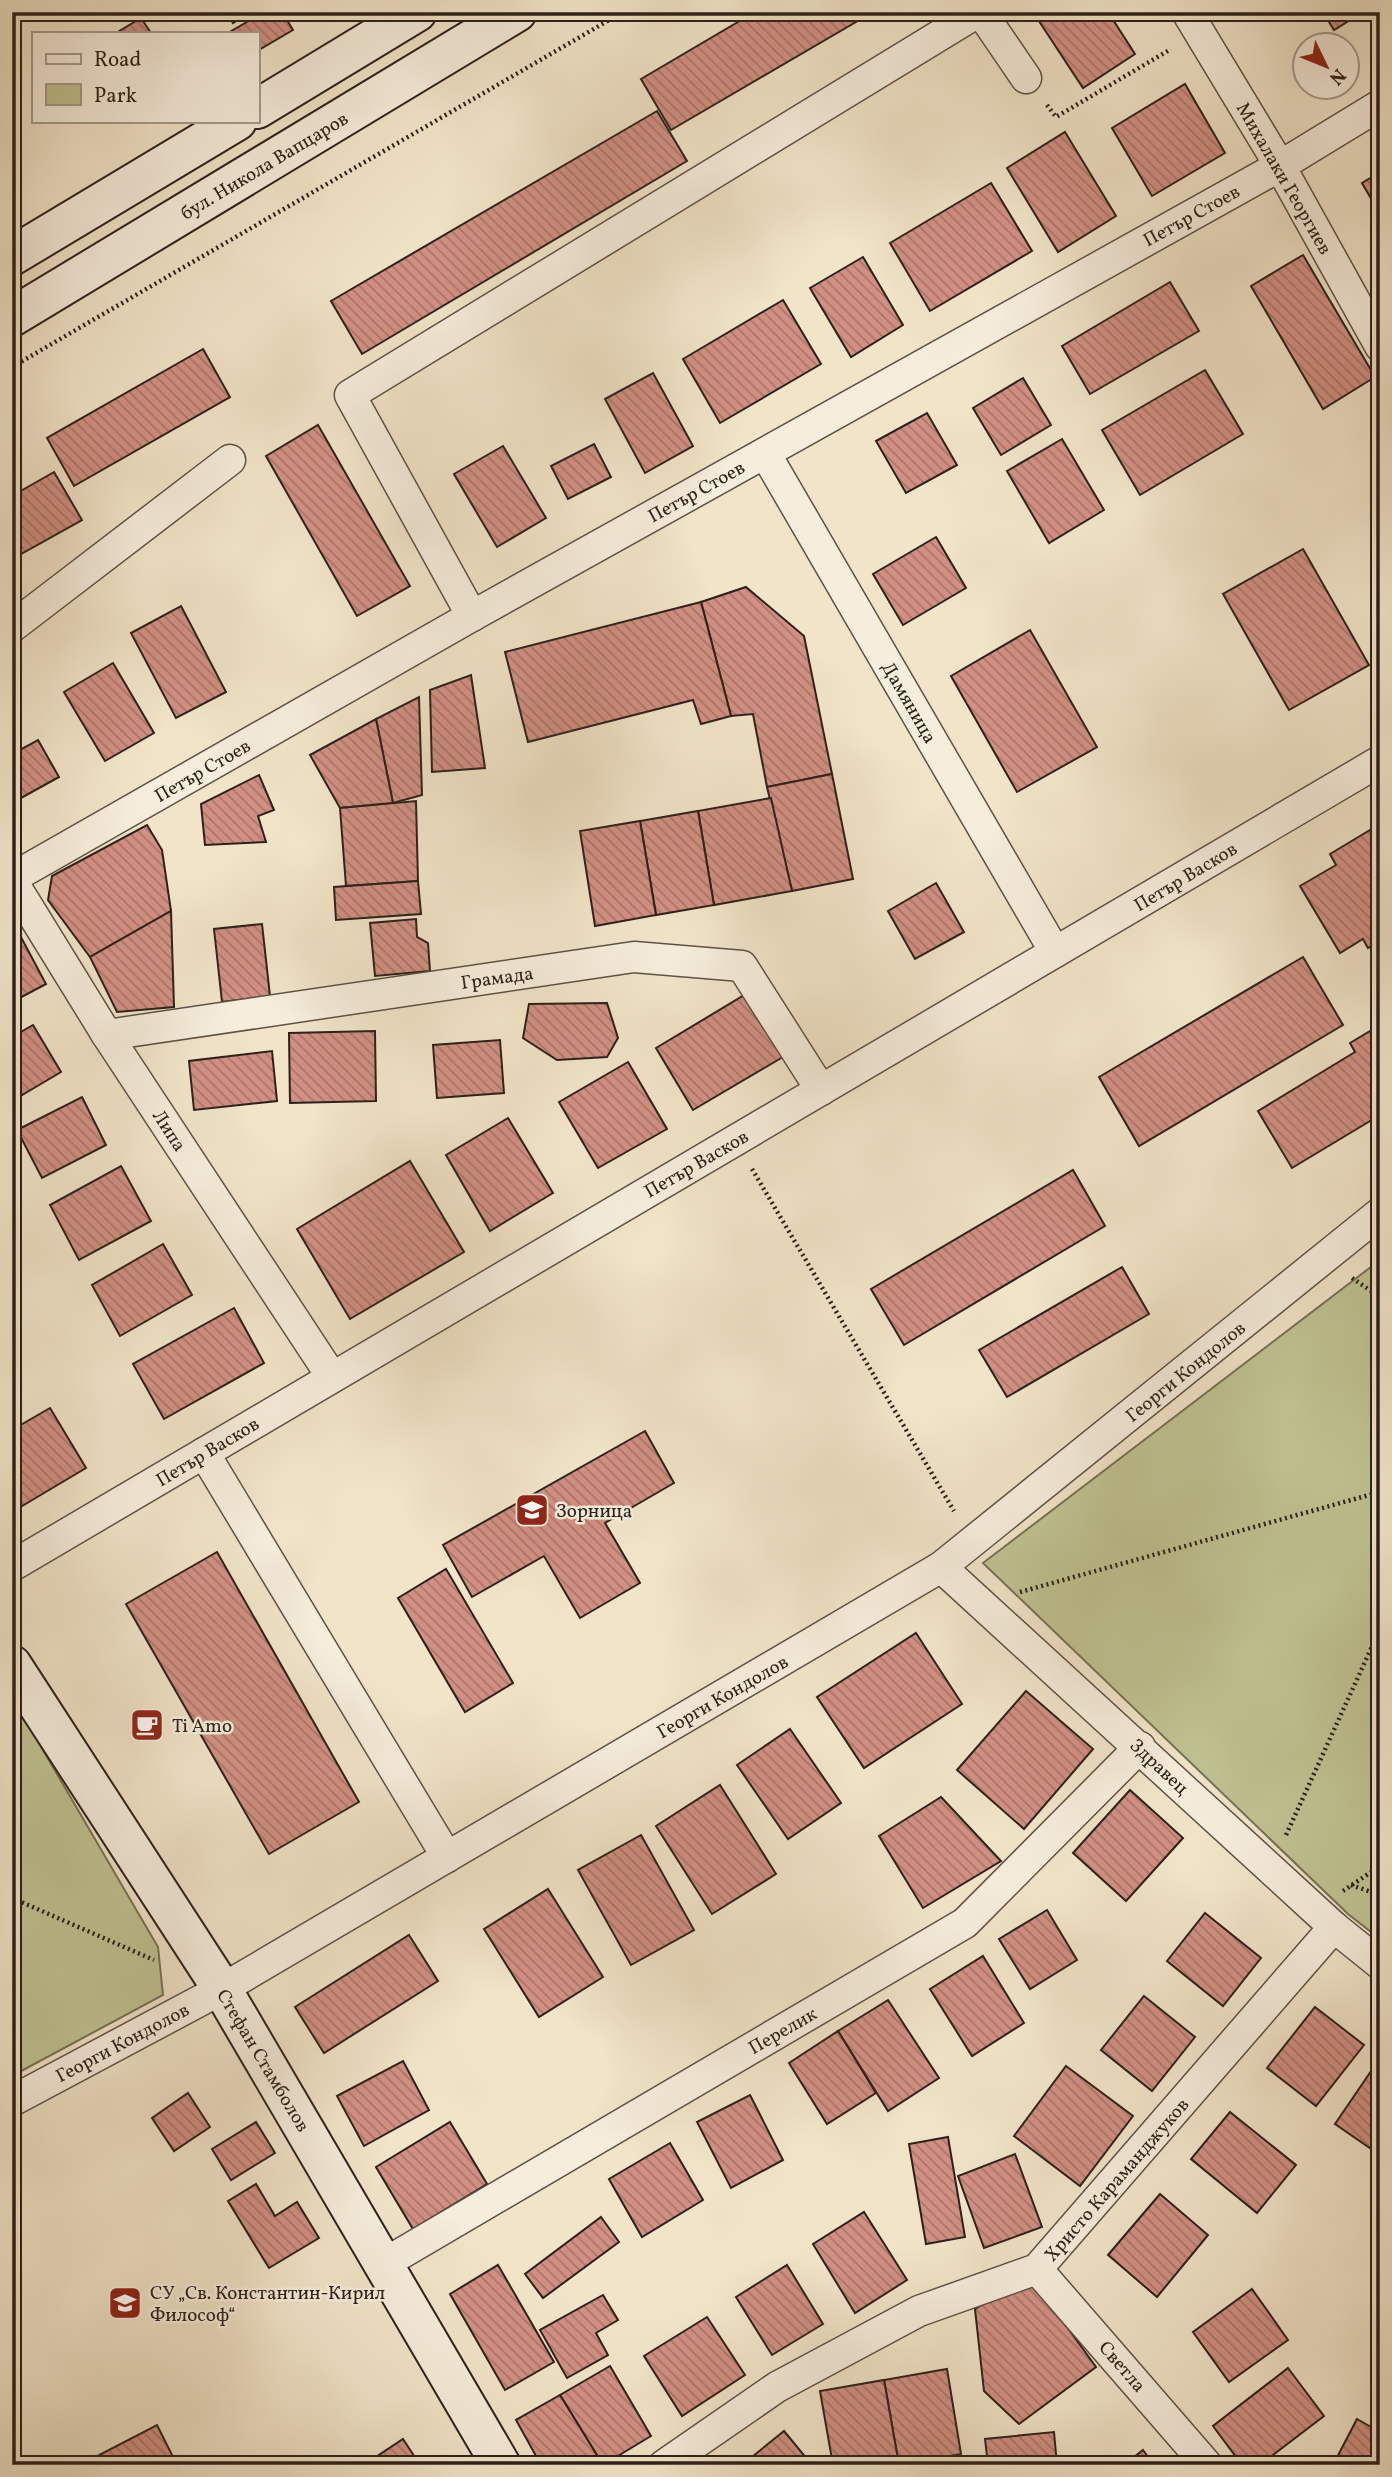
<svg xmlns="http://www.w3.org/2000/svg" width="1392" height="2477" viewBox="0 0 1392 2477" font-family="Vollkorn,serif">
<style>
.green{fill:#c0c292;stroke:#767256;stroke-width:2}
.building{fill:url(#building-back-hatch);stroke:#2c211a;stroke-width:2}
.lines{fill:none;stroke-linecap:round;stroke-linejoin:round}
.street-casing{stroke:#5d5246;stroke-width:33}
.secondary-casing{stroke:#2c211a;stroke-width:42}
.path{stroke:#2c211a;stroke-width:4.5;stroke-dasharray:2 3.5;stroke-linecap:butt}
.street{stroke:#f6eddc;stroke-width:30}
.secondary{stroke:#f6eddc;stroke-width:38}
.labels{text-anchor:middle;stroke-width:5;stroke-linejoin:round;paint-order:stroke}
.street-label{font-size:19px;fill:#2c211a;stroke:#f6eddc}
.poi-label{font-size:19px;fill:#2c211a;stroke:#f6eddc;text-anchor:start}
</style>
<defs>
<pattern id="building-back-hatch" width="6" height="6" patternUnits="userSpaceOnUse" patternTransform="scale(1.75)"><rect width="6" height="6" fill="#d29084"/><path d="M-1 5l2 2M0 0l6 6M5-1l2 2" fill="none" stroke="#ab756b"/></pattern>
</defs>
<rect width="100%" height="100%" fill="#f1e4c9"/>
<filter id="stains"><feTurbulence type="fractalNoise" baseFrequency=".00286" numOctaves="4"/><feColorMatrix values="0 0 0 0 .2 0 0 0 0 .09 0 0 0 0 .02 0 0 0 .5 -.17"/></filter>
<radialGradient id="worn" r=".72"><stop offset=".6" stop-color="#630" stop-opacity="0"/><stop offset="1" stop-color="#630" stop-opacity=".3"/></radialGradient>
<g class="green">
<path d="M1380,1260v679l-32,-25 -365,-351z"/>
<path d="M12,1697l146,250 5,48 -151,81z"/>
</g>
<g class="building">
<path d="M226,12h24l-17,11z"/>
<path d="M264,12h18l11,18 -36,21v-18h-29z"/>
<path d="M755,12h118l-202,118 -30,-51z"/>
<path d="M1033,12h75l27,42 -52,34z"/>
<path d="M1323,12h40l-29,18z"/>
<path d="M141,18l10,15h-35z"/>
<path d="M1185,84l40,69 -73,43 -40,-68z"/>
<path d="M657,111l30,50 -325,193 -31,-53z"/>
<path d="M1065,132l51,84 -58,36 -51,-84z"/>
<path d="M1380,172v42l-18,-31z"/>
<path d="M991,183l41,68 -102,60 -40,-68z"/>
<path d="M1303,255l72,122 -52,32 -72,-123z"/>
<path d="M863,257l40,68 -52,32 -41,-69z"/>
<path d="M1170,282l29,49 -109,63 -28,-48z"/>
<path d="M783,300l38,64 -101,59 -37,-64z"/>
<path d="M203,349l27,48 -156,89 -27,-48z"/>
<path d="M1205,370l38,64 -103,61 -38,-65z"/>
<path d="M653,373l40,73 -48,27 -40,-74z"/>
<path d="M1023,378l28,47 -50,30 -28,-47z"/>
<path d="M927,413l30,52 -51,28 -30,-52z"/>
<path d="M318,425l92,161 -53,30 -91,-160z"/>
<path d="M1062,439l42,71 -55,33 -42,-72z"/>
<path d="M594,444l17,33 -43,22 -17,-33z"/>
<path d="M503,446l43,72 -49,29 -43,-73z"/>
<path d="M54,472l28,48 -70,39v-63z"/>
<path d="M936,537l30,51 -63,37 -30,-51z"/>
<path d="M1303,549l66,116 -80,45 -66,-116z"/>
<path d="M746,587l58,49 28,138 -65,13 -14,-73 -22,2 -30,-114z"/>
<path d="M701,602l30,114 -30,8 -8,-24 -165,42 -23,-90z"/>
<path d="M181,606l45,86 -50,26 -45,-85z"/>
<path d="M1030,630l67,117 -80,45 -66,-116z"/>
<path d="M113,663l41,70 -49,28 -41,-69z"/>
<path d="M471,675l14,93 -53,4 -2,-82z"/>
<path d="M419,697l3,98 -29,8 -17,-84z"/>
<path d="M376,719l17,84 -53,5 -30,-53z"/>
<path d="M38,740l21,37 -47,26v-49z"/>
<path d="M832,774l21,105 -61,12 -25,-104z"/>
<path d="M259,775l15,35 -16,6 8,26 -61,3 -4,-41z"/>
<path d="M771,798l21,93 -78,14 -16,-94z"/>
<path d="M416,801l2,80 -72,5 -6,-78z"/>
<path d="M698,811l16,94 -58,10 -16,-94z"/>
<path d="M640,821l16,94 -61,11 -15,-95z"/>
<path d="M1380,824v117l-12,7 -5,-9 -23,14 -40,-67 36,-21 -6,-11z"/>
<path d="M147,825l15,25 9,61 -81,46 -42,-57 4,-24z"/>
<path d="M418,881l3,33 -85,6 -2,-33z"/>
<path d="M936,883l28,49 -49,27 -27,-48z"/>
<path d="M171,911l3,96 -57,5 -27,-55z"/>
<path d="M416,919l1,18 11,6 2,28 -55,5 -5,-53z"/>
<path d="M262,924l8,72 -48,6 -8,-73z"/>
<path d="M15,926l31,58 -34,18v-74z"/>
<path d="M1303,957l40,68 -204,121 -40,-69z"/>
<path d="M746,994l37,63 -90,53 -37,-62z"/>
<path d="M607,1003l11,35 -11,19 -50,3 -34,-22 6,-34z"/>
<path d="M33,1025l28,47 -49,29v-64z"/>
<path d="M1380,1025v90l-88,53 -34,-57 97,-59 -5,-9z"/>
<path d="M375,1031l1,70 -86,2 -1,-70z"/>
<path d="M500,1040l4,53 -67,5 -4,-53z"/>
<path d="M272,1051l5,50 -83,9 -5,-49z"/>
<path d="M628,1062l39,67 -69,39 -39,-66z"/>
<path d="M82,1097l24,48 -64,33 -25,-48z"/>
<path d="M508,1118l45,75 -63,38 -44,-76z"/>
<path d="M410,1161l54,91 -114,67 -53,-90z"/>
<path d="M121,1166l30,55 -72,39 -29,-55z"/>
<path d="M1073,1170l32,56 -201,119 -33,-56z"/>
<path d="M163,1244l29,51 -72,41 -28,-51z"/>
<path d="M1122,1267l27,47 -142,83 -28,-47z"/>
<path d="M234,1308l30,55 -100,56 -31,-55z"/>
<path d="M12,1363l8,15 -8,5z"/>
<path d="M50,1408l36,60 -74,44v-82z"/>
<path d="M645,1431l29,52 -69,40 35,60 -60,35 -36,-62 -72,41 -29,-52z"/>
<path d="M217,1552l142,250 -90,52 -143,-250z"/>
<path d="M446,1569l67,114 -48,29 -67,-114z"/>
<path d="M916,1633l46,71 -98,64 -47,-71z"/>
<path d="M1026,1691l67,58 -69,80 -67,-59z"/>
<path d="M790,1729l51,74 -53,36 -51,-74z"/>
<path d="M720,1785l56,89 -64,40 -56,-88z"/>
<path d="M1130,1790l53,48 -57,63 -53,-48z"/>
<path d="M941,1797l60,64 -78,47 -44,-72z"/>
<path d="M641,1835l53,95 -63,35 -53,-95z"/>
<path d="M548,1889l55,88 -64,40 -55,-88z"/>
<path d="M1047,1910l30,50 -47,29 -31,-50z"/>
<path d="M1205,1913l56,45 -38,48 -56,-45z"/>
<path d="M409,1935l29,46 -114,72 -29,-46z"/>
<path d="M983,1956l41,67 -52,33 -42,-67z"/>
<path d="M1144,1996l51,41 -43,54 -51,-41z"/>
<path d="M888,2000l51,78 -51,33 -50,-80z"/>
<path d="M1315,2007l49,38 -48,61 -49,-38z"/>
<path d="M838,2031l38,62 -49,31 -38,-61z"/>
<path d="M1380,2058v97l-45,-31z"/>
<path d="M403,2061l26,49 -65,36 -27,-50z"/>
<path d="M1066,2066l67,50 -53,70 -66,-50z"/>
<path d="M188,2093l22,34 -36,24 -22,-33z"/>
<path d="M750,2095l33,65 -52,28 -34,-66z"/>
<path d="M1230,2112l66,53 -39,48 -66,-54z"/>
<path d="M256,2122l19,31 -44,27 -19,-31z"/>
<path d="M450,2122l37,62 -74,45 -37,-62z"/>
<path d="M948,2137l17,100 -39,7 -17,-100z"/>
<path d="M670,2143l33,57 -61,37 -33,-58z"/>
<path d="M1015,2154l27,73 -58,21 -26,-72z"/>
<path d="M256,2184l19,32 22,-14 22,36 -50,30 -41,-67z"/>
<path d="M1160,2194l48,41 -51,62 -49,-42z"/>
<path d="M864,2212l43,68 -52,33 -42,-69z"/>
<path d="M601,2217l18,25 -76,56 -18,-24z"/>
<path d="M498,2265l56,97 -49,28 -55,-96z"/>
<path d="M787,2265l36,59 -51,31 -36,-58z"/>
<path d="M1030,2276l66,91 -77,57 -35,-33 -9,-82z"/>
<path d="M1252,2289l36,51 -59,42 -36,-50z"/>
<path d="M603,2295l15,25 -22,13 12,22 -41,23 -27,-48z"/>
<path d="M707,2317l38,58 -63,41 -38,-60z"/>
<path d="M610,2366l41,70 -48,29 -43,-70z"/>
<path d="M1288,2368l36,48 -64,49h-18l-29,-39z"/>
<path d="M947,2369l14,85 -62,11 -15,-85z"/>
<path d="M884,2380l15,85h-66l-13,-74z"/>
<path d="M560,2395l43,70h-62l-25,-45z"/>
<path d="M1357,2419l23,13v33h-47z"/>
<path d="M157,2425l20,40h-97z"/>
<path d="M784,2431l28,34h-70z"/>
<path d="M1054,2432l3,33h-69l-3,-26z"/>
<path d="M403,2439l17,26h-51l-2,-2z"/>
<path d="M1143,2450l11,15h-30z"/>
</g>
<g class="lines">
<defs>
<g id="street">
<path d="M981,12l45,66"/>
<path d="M1187,12l93,154 100,180"/>
<path d="M765,453l290,499"/>
<path d="M472,616l-122,-221 628,-383"/>
<path d="M12,627l218,-167"/>
<path d="M12,878l460,-262 808,-450 100,-61"/>
<path d="M12,881l95,154 225,342"/>
<path d="M107,1035l527,-78 108,9 79,124"/>
<path d="M204,1453l243,404"/>
<path d="M12,1566l1368,-805"/>
<path d="M941,1567l393,360 46,37"/>
<path d="M12,2101l210,-112 719,-422 439,-354"/>
<path d="M385,2263l580,-340 175,-176"/>
<path d="M1037,2269l170,196"/>
<path d="M664,2465l113,-78 142,-76 118,-42 297,-342"/>
</g>
<g id="secondary">
<path d="M257,109l160,-97"/>
<path d="M12,256l225,-135"/>
<path d="M12,317l505,-305"/>
<path d="M12,1665l210,324 279,476"/>
</g>
</defs>
<use href="#street" class="street-casing"/>
<use href="#secondary" class="secondary-casing"/>
<g class="path">
<path d="M1047,105l9,12 115,-68"/>
<path d="M12,367l611,-355"/>
<path d="M752,1169l202,342"/>
<path d="M1352,1278l28,19"/>
<path d="M1020,1592l360,-100"/>
<path d="M1286,1835l94,-206"/>
<path d="M1351,1885l29,10"/>
<path d="M1343,1891l37,-25"/>
<path d="M12,1898l142,62"/>
</g>
<use href="#street" class="street"/>
<use href="#secondary" class="secondary"/>
</g>
<defs>
<symbol id="school-square" viewBox="-11 -11 22 22"><rect x="-9" y="-9" width="18" height="18" rx="4" fill="#8f2418" stroke="#f6eddc"/><path d="M0-5L7-2L0 1L-7-2ZM-4 1L0 2.5L4 1V4Q0 6-4 4Z" fill="#fff"/></symbol>
<symbol id="cafe-square" viewBox="-11 -11 22 22"><rect x="-9" y="-9" width="18" height="18" rx="4" fill="#8f2418" stroke="#f6eddc"/><path d="M-5.5-4.5H6V0H3Q3 3.5 0 3.5H-2.5Q-5.5 3.5-5.5 0ZM3-3.2v2h1.7v-2ZM-6 4.5H4V6H-6Z" fill="#fff"/></symbol>
</defs>
<g fill-rule="evenodd">
<use href="#school-square" x="513" y="1491" width="38" height="38"/>
<use href="#cafe-square" x="128" y="1706" width="38" height="38"/>
<use href="#school-square" x="106" y="2284" width="38" height="38"/>
</g>
<g class="labels">
<g class="street-label">
<text transform="translate(264 165) rotate(-31)" y="7">бул. Никола Вапцаров</text>
<text transform="translate(1285 178) rotate(60)" y="7">Михалаки Георгиев</text>
<text transform="translate(1191 215) rotate(-29)" y="7">Петър Стоев</text>
<text transform="translate(696 491) rotate(-29)" y="7">Петър Стоев</text>
<text transform="translate(910 702) rotate(60)" y="7">Дамяница</text>
<text transform="translate(202 770) rotate(-30)" y="7">Петър Стоев</text>
<text transform="translate(1185 876) rotate(-31)" y="7">Петър Васков</text>
<text transform="translate(497 977) rotate(-8)" y="7">Грамада</text>
<text transform="translate(170 1130) rotate(57)" y="7">Липа</text>
<text transform="translate(696 1163) rotate(-30)" y="7">Петър Васков</text>
<text transform="translate(1185 1371) rotate(-39)" y="7">Георги Кондолов</text>
<text transform="translate(207 1451) rotate(-31)" y="7">Петър Васков</text>
<text transform="translate(722 1696) rotate(-30)" y="7">Георги Кондолов</text>
<text transform="translate(1160 1766) rotate(43)" y="7">Здравец</text>
<text transform="translate(782 2030) rotate(-30)" y="7">Перелик</text>
<text transform="translate(122 2042) rotate(-28)" y="7">Георги Кондолов</text>
<text transform="translate(264 2060) rotate(59)" y="7">Стефан Стамболов</text>
<text transform="translate(1116 2179) rotate(-49)" y="7">Христо Караманджуков</text>
<text transform="translate(1123 2366) rotate(49)" y="7">Светла</text>
</g>
<g class="poi-label">
<text x="556" y="1517">Зорница</text>
<text x="172" y="1732">Ti Amo</text>
<text x="150" y="2299">СУ „Св. Константин-Кирил<tspan x="150" dy="22">Философ“</tspan></text>
</g>
</g>
<rect width="1392" height="2477" fill="none" stroke="#f1e4c9" stroke-width="42"/>
<rect x="14" y="14" width="1364" height="2449" fill="none" stroke="#2c211a" stroke-width="3.5"/>
<rect x="21" y="21" width="1350" height="2435" fill="none" stroke="#2c211a" stroke-width="2"/>
<rect x="32" y="32" width="228" height="91" fill="#f6eddc" stroke="#a59b8e" stroke-width="2"/>
<rect x="46" y="54" width="35" height="10" fill="#f6eddc" stroke="#a59b8e" stroke-width="2"/>
<text x="94" y="66" font-size="21" fill="#2c211a">Road</text>
<rect x="46" y="84" width="35" height="21" fill="#c0c292" stroke="#a59b8e" stroke-width="2"/>
<text x="94" y="102" font-size="21" fill="#2c211a">Park</text>
<g transform="translate(1326 66) rotate(133)"><circle r="33" fill="#f6eddc" stroke="#a59b8e" stroke-width="2"/>
<path d="M0-5L12 26L0 18L-12 26Z" fill="#8f2418"/>
<text y="-10" font-size="19" font-weight="bold" text-anchor="middle" fill="#2c211a">N</text>
</g>
<rect width="100%" height="100%" filter="url(#stains)"/>
<rect width="100%" height="100%" fill="url(#worn)"/>
</svg>
